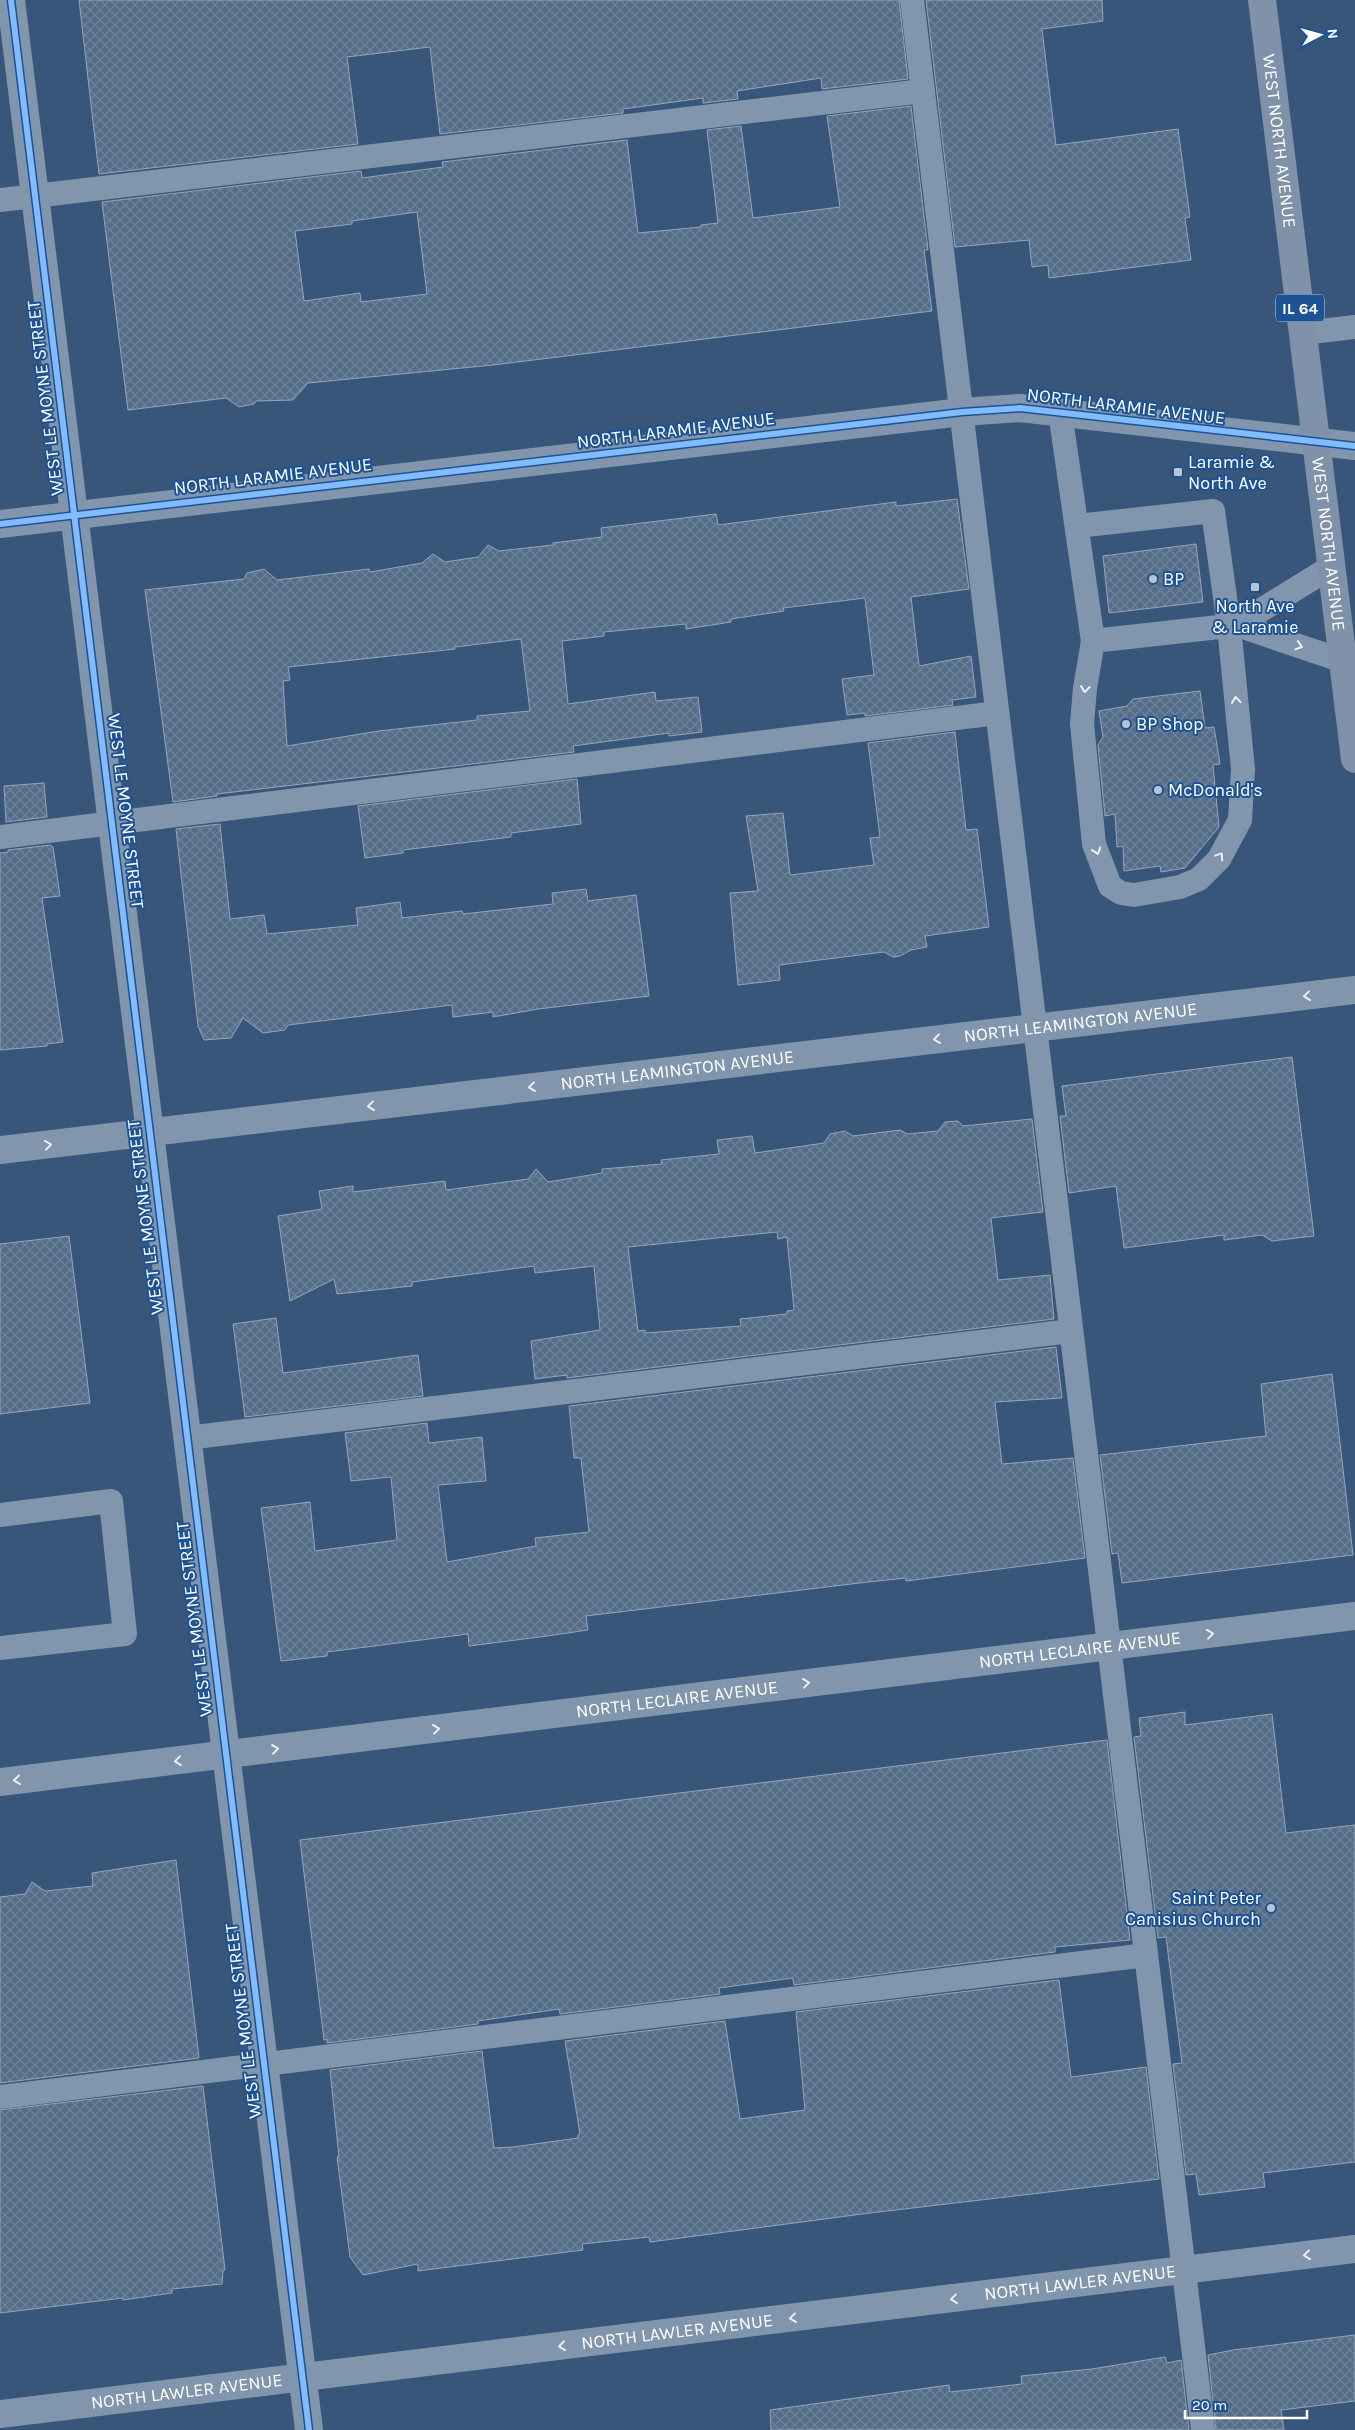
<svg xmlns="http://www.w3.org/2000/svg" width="1355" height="2430" viewBox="0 0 1355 2430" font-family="Karla,sans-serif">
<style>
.building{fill:url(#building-cross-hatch);stroke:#96a6ba;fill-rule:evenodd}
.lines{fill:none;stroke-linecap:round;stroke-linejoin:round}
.service{stroke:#8196ac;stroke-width:24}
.minor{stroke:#8196ac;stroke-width:28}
.tertiary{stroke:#8196ac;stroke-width:28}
.primary{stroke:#7f92aa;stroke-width:28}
.cycleway-casing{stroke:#1d5394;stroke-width:9}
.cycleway{stroke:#80bcff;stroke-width:6}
.oneway{stroke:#eceff3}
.poi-dot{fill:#b9c4d0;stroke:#1d5394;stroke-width:2}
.labels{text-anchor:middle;stroke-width:4;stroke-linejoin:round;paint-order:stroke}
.shield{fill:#1d5394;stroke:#bbcbdf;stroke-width:1}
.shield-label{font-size:16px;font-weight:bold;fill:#fff}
.street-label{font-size:18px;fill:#fff;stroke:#1d5394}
.poi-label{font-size:18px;fill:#fff;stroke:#1d5394;text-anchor:start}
</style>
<defs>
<pattern id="building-cross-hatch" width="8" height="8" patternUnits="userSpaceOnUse" patternTransform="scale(1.25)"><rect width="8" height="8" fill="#556d88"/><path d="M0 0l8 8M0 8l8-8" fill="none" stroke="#6e839a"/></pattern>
</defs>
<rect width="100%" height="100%" fill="#385679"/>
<g class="building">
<path d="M79,0h820l9,79 -86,10 -1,-11 -84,13 1,8 -35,4v-5l-80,11v4l-183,21 -10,-87 -83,10 11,87 -259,30z"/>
<path d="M926,0h176l1,21 -61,8 14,116 122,-16 12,88 -5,1 6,42 -142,18 -1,-13 -16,2 -3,-27 -74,7z"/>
<path d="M911,106l17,144h-4l8,61 -439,54 -185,18 -15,17 -37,1 -2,3 -15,3 -13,-9 -98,12 -26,-208 259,-31 1,7 81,-11 -1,-5 185,-22 11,93 63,-6v-2l17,-2 -11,-93 34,-4 12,92 87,-11 -13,-91zM417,212l10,82 -66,8 -1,-9 -56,8 -9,-70 57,-7v-3z"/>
<path d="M957,499l12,90 -58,8 8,69 52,-10 5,41 -24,3 1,5 -88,11v-3l-18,2 -5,-36 32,-4 -9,-77 -82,10 1,3 -53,8v3l-45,7v-5l-82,8v4l-42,5 6,63 87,-12 1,9 42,-4 4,35 -33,4v-3l-96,13 1,6 -357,42v2l-44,6 -28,-212 99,-11 3,-6 17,-4 13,11 92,-11 1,3 52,-9 11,-9 12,8 33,-5 10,-12 11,6 54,-6v-2l49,-6 -1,-9 115,-14 2,11 178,-23v4zM521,639l9,72 -53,5v4l-98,11 -92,15 -4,-65 7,-1 -2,-13 167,-18v-2z"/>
<path d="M1196,544l7,58 -94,11 -6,-57z"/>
<path d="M1200,691l5,37 9,-1 6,37 -7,1 6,62 -34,41 -24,4 -1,-6 -36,5 -1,-25 -6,1 -2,-33 -10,2 -7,-71 5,-8 -4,-26 28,-5 6,-7z"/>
<path d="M955,732l11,98 11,-1 12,98 -64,9 2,11 -16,3 -11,6 -7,1 -9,-5 -105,13 1,15 -42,5 -8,-92 28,-2 -12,-75 37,-3 7,62 84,-10 -4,-27 10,-1 -12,-94z"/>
<path d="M577,779l4,45 -70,9v4l-108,13v3l-38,5 -7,-52z"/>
<path d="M44,783l3,34 -41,5 -2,-36z"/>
<path d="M220,824l10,95 34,-4 3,19 91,-9 -2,-17 44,-6 2,16 60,-7 1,3 90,-10 -1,-11 34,-4 2,12 48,-6 13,101 -111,13 -45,8v-5l-40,5 -1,-12 -164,20 -3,5 -22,3 -20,-15 -12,20 -27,2 -6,-14 -22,-197z"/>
<path d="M50,845l3,2 7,49 -18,2 21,144 -16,2v2l-47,4v-197l8,-1v-2z"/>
<path d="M1292,1057l22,179 -42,5 -10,-6 -38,5v-5l-100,13 -8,-62 -47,7 -9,-77h6l-4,-30z"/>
<path d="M1032,1119l11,93 -52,6 7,62 52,-5 4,44 -487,59v-3l-32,4 -4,-38 69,-11 -6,-64 -59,7 -1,-7 -122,16v4l-75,8 -3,-15 -44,22 -12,-85 44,-7 -3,-18 34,-5v6l92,-11 1,9 82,-11 8,-10 12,13 54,-9v-4l60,-5 -1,-4 58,-6 -2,-14 35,-4 3,17 69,-10 6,-9 15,-3 8,5 47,-6 7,4 31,-3 7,-9 13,-1 5,5zM777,1232l1,7 9,-2 7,73 -7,1v3l-47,5 1,7 -96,7v-3l-7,1 -10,-84z"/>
<path d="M69,1236l21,167 -90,11v-170z"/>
<path d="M276,1318l7,55 135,-18 5,41 -178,21 -12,-93z"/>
<path d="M1056,1347l6,51 -67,4 7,62 71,-6 12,100 -179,23v-3l-38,4 -282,34 2,14 -41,6 -78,10 -1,-12 -141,18v4l-46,5 -20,-153 49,-6 5,49 82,-11 -6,-63 -40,4 -6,-48 82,-10 2,20 53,-6 4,44 -48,4 9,77 89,-16 -1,-8 54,-6 -8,-74h-7l-5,-52z"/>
<path d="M1332,1374l21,181 -231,28 -4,-30 -6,1 -12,-99 166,-19 -5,-52z"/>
<path d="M1185,1712v13l87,-11 14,119 69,-8v337l-92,11 2,14 -66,8 -3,-21 -10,1 -13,-111 9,-1 -16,-126 -8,1 -24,-201 7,-1 -2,-18z"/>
<path d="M1107,1740l23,200 -75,7v5l-261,33 -1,-7 -74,10 1,6 -160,20 -1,-5 -81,12v3l-151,19v-4l-3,1 -24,-200z"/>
<path d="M176,1860l23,198 -199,25v-186l25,-3 7,-12 13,9 48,-5 -1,-13z"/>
<path d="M1059,1980l12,97 75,-10 13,112 -289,34 -220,29 -1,-5 -67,7 1,6 -165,21v-7l-55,11 -13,-18 -13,-100h2l-9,-87 152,-19 12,97 19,-1 65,-9v-3l2,-1 -15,-93 160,-20 15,98 65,-9 -9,-98z"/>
<path d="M203,2086l22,184h-2l-1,14 -50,5v4l-49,7v-2l-123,15v-203z"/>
<path d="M1355,2335v66l-74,9 3,20h-68l-8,-75 25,-5z"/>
<path d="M1165,2357l2,6 14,-3 8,70h-418l-1,-20 179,-25 1,7 72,-8 -1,-8 71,-7z"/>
</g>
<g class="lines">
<g class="service">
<path d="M912,0l291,2430"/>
<path d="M0,200l923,-109"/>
<path d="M1303,333l52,-6"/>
<path d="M1060,412l33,229 144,-16 106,36"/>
<path d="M1077,526l136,-15 16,115 14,143 -3,51 -21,39 -20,20 -19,8 -46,8 -13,-2 -11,-7 -16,-42 -12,-120 3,-36 8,-47"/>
<path d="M1237,625l94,-58"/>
<path d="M0,837l997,-124"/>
<path d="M187,1438l884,-107"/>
<path d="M0,1515l111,-14 14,133 -125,14"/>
<path d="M0,2097l1146,-142"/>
</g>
<g class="minor">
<path d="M11,0l298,2430"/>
<path id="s1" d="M0,1150l1355,-160"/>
<path id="s2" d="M0,1782l1355,-166"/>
<path id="s3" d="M0,2414l1355,-165"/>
</g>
<path class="tertiary" d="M0,524l962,-112 58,-4 335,38"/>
<path class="primary" id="s4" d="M1262,0l93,759"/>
<defs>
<g id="cycleway">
<path d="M11,0l298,2430"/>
<path d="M0,524l962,-112 58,-4 335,38"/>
</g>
</defs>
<use href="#cycleway" class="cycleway-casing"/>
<use href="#cycleway" class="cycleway"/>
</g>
<defs><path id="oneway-chevron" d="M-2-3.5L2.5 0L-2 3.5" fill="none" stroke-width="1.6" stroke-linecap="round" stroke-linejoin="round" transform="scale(1.25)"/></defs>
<g class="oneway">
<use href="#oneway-chevron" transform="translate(1299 646) rotate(18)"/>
<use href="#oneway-chevron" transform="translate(1085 689) rotate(97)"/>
<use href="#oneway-chevron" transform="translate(1236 700) rotate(-95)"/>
<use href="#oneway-chevron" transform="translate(1097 851) rotate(71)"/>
<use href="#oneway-chevron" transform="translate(1220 856) rotate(-56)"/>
<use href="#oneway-chevron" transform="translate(1307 996) rotate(173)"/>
<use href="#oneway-chevron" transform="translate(937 1039) rotate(173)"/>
<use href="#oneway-chevron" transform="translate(532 1087) rotate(173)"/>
<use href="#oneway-chevron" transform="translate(371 1106) rotate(173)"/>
<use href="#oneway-chevron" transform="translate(48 1145) rotate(-7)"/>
<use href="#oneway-chevron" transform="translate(1210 1634) rotate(-7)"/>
<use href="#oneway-chevron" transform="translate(806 1683) rotate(-7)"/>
<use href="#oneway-chevron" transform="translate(436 1729) rotate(-7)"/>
<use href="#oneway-chevron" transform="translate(275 1749) rotate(-7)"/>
<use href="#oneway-chevron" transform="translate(178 1761) rotate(173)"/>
<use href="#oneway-chevron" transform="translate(17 1780) rotate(173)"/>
<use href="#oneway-chevron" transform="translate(1307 2255) rotate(173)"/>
<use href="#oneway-chevron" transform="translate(954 2299) rotate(173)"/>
<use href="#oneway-chevron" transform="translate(793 2318) rotate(173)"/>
<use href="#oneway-chevron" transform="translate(562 2346) rotate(173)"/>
</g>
<g class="poi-dot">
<rect x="1173" y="467" width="10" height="10" rx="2.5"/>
<circle cx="1153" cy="579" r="5"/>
<rect x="1250" y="582" width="10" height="10" rx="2.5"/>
<circle cx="1126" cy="724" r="5"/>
<circle cx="1158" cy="790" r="5"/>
<circle cx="1271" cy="1908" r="5"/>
</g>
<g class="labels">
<rect class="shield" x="1276" y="294.5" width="48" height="27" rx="4"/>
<g class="shield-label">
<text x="1300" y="314">IL 64</text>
</g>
<g class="street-label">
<text dy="6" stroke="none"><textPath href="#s4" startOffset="142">WEST NORTH AVENUE</textPath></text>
<text transform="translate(45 398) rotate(-97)" y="6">WEST LE MOYNE STREET</text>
<text transform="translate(1126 406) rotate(7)" y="6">NORTH LARAMIE AVENUE</text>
<text transform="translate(676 430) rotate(-7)" y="6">NORTH LARAMIE AVENUE</text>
<text transform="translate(273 476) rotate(-7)" y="6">NORTH LARAMIE AVENUE</text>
<text dy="6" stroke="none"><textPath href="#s4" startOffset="548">WEST NORTH AVENUE</textPath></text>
<text transform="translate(126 811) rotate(83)" y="6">WEST LE MOYNE STREET</text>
<text dy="6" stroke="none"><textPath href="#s1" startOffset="1088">NORTH LEAMINGTON AVENUE</textPath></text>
<text dy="6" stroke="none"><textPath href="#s1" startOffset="682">NORTH LEAMINGTON AVENUE</textPath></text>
<text transform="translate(145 1217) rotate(-97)" y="6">WEST LE MOYNE STREET</text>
<text transform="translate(194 1619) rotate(-97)" y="6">WEST LE MOYNE STREET</text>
<text dy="6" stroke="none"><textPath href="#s2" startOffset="1088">NORTH LECLAIRE AVENUE</textPath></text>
<text dy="6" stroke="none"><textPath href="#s2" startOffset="682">NORTH LECLAIRE AVENUE</textPath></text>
<text transform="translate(243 2021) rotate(-97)" y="6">WEST LE MOYNE STREET</text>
<text dy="6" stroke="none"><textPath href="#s3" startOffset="1088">NORTH LAWLER AVENUE</textPath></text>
<text dy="6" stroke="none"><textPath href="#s3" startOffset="682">NORTH LAWLER AVENUE</textPath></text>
<text dy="6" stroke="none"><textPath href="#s3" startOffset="188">NORTH LAWLER AVENUE</textPath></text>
</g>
<g class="poi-label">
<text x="1188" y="468">Laramie &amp;<tspan x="1188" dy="21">North Ave</tspan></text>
<text x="1163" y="585">BP</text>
<text x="1255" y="612" text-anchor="middle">North Ave<tspan x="1255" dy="21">&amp; Laramie</tspan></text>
<text x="1136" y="730">BP Shop</text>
<text x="1168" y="796">McDonald's</text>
<text x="1261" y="1904" text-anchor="end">Saint Peter<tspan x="1261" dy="21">Canisius Church</tspan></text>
</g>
</g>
<g transform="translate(1320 35) rotate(84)" stroke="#1d5394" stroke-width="4" paint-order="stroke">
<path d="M0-4L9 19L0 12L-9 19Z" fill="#ffffff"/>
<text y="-8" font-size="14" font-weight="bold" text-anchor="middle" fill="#ffffff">N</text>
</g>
<path d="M1185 2410v8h122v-8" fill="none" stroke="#ffffff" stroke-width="2.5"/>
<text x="1192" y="2410" font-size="15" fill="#ffffff" stroke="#1d5394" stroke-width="4" paint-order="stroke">20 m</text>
</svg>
